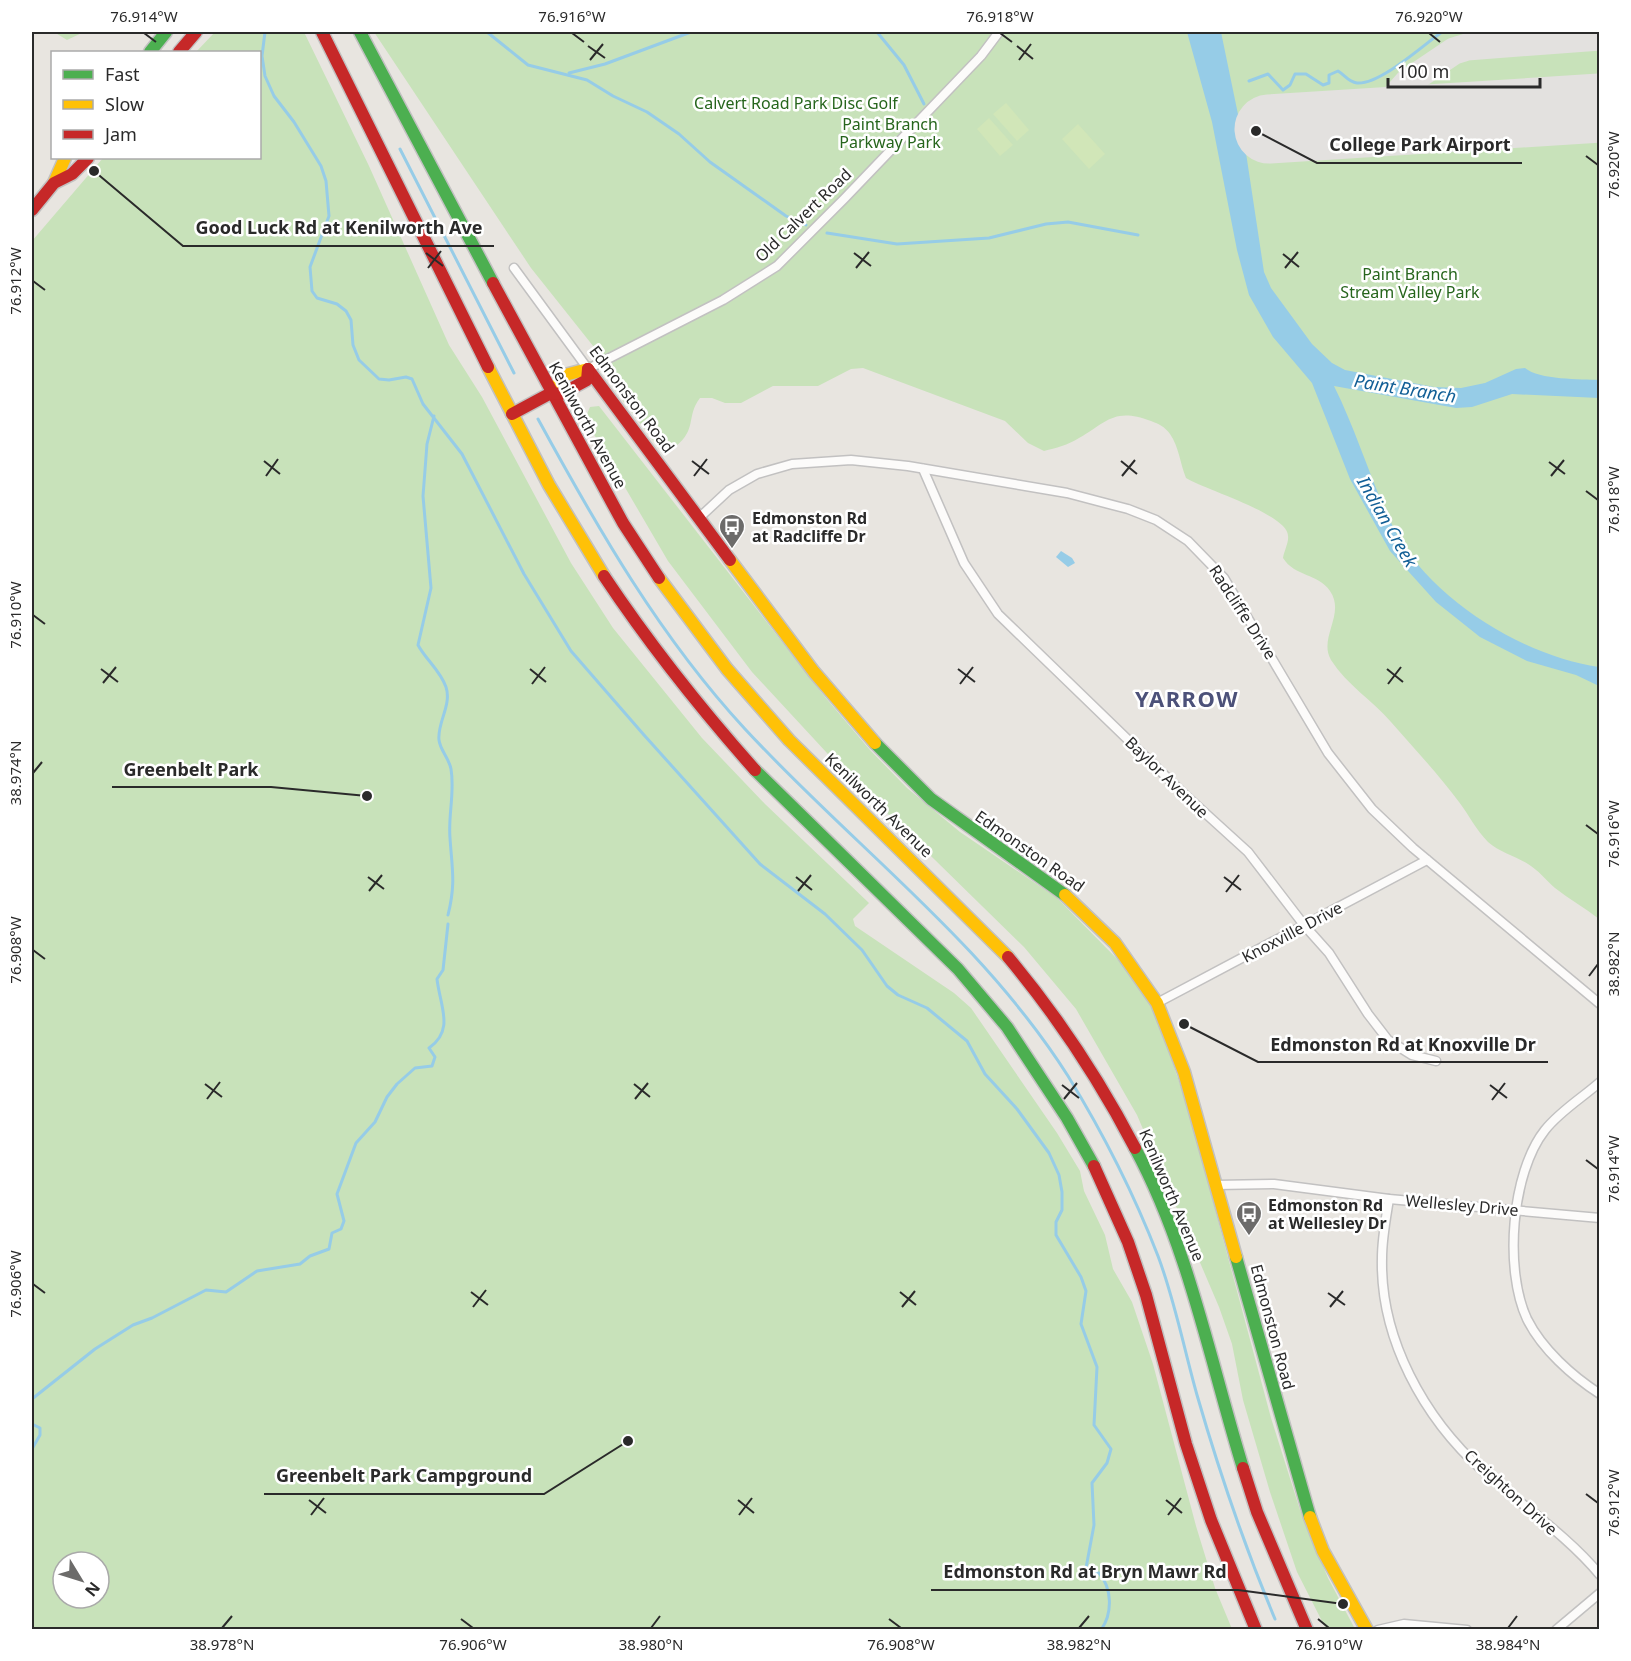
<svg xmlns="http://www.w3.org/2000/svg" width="1631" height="1661" viewBox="0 0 1631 1661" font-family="'Noto Sans',sans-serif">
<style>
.green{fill:#c8e2ba;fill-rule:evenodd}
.pitch{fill:#d1e6b8}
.water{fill:#96cce7}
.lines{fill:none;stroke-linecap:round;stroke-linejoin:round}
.stream{stroke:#96cce7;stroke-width:3}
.taxiway{stroke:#e3e1df;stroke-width:27}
.runway{stroke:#e3e1df;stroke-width:69}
.street-casing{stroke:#c2c1c1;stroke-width:11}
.fast-casing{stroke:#c2c1c1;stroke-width:15}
.slow-casing{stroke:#c2c1c1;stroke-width:15}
.jam-casing{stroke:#c2c1c1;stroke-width:15}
.street{stroke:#fcfbfa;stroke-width:8}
.fast{stroke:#4caf50;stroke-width:12}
.slow{stroke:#ffc107;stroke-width:12}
.jam{stroke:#c62828;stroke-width:12}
.ticks{fill:none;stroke:#2a2a2a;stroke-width:2}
.labels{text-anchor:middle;stroke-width:5;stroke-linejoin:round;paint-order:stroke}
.park-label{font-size:16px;fill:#26651c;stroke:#fff}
.street-label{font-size:16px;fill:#2a2a2a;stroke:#fff}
.poi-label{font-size:16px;font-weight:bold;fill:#2a2a2a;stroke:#fff;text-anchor:start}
.water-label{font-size:18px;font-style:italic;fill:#125f96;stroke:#fff}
.district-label{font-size:22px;font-weight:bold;letter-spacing:1.5px;fill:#4c5179;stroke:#fff}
.leader{fill:none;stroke:#2a2a2a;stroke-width:2}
.callout-dot{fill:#2a2a2a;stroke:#fff;stroke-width:2}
.callout-label{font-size:18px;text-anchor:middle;font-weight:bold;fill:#2a2a2a;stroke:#fff;stroke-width:5;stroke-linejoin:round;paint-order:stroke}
.neatline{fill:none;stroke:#2a2a2a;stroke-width:2}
.ticks-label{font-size:15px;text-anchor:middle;fill:#2a2a2a}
</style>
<rect width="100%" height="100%" fill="#e8e5e0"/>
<g class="green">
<path d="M54,32h30l-17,8z"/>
<path d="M215,32h89l65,134 80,179 33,52 89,166 42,65 89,110 63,66 104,99 -16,16 2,7 99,67 17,15 86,125 23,38 4,20 21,44 8,34 19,33 21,62 43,162 19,62 17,41h-1200v-1388l71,-83h157v-106h-64zM63,1562h36v36h-36z"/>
<path d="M374,32h1225v887c-14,-11 -30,-20 -44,-31 -9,-8 -17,-18 -27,-24 -13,-8 -29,-12 -40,-22 -12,-12 -19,-27 -29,-40 -21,-28 -45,-54 -68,-80 -19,-22 -44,-37 -60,-62 -13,-22 15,-46 -1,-69 -12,-18 -35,-14 -47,-33 1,-7 6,-16 5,-22 0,-22 -85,-47 -102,-58 -6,-15 -7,-31 -16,-44 -5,-7 -11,-10 -19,-13 -37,-14 -44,1 -72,17 -11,7 -23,10 -35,13l-16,-8 -23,-22 -142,-53 -12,1 -33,17h-45l-32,17h-16l-13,-5h-12c-15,19 -1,34 -30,52l-11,-2 -45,-59 -1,-18 -82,-103z"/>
<path d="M599,406l226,291 45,53 37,38 53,44 97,66 72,73 19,28 12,26 28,83 83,310 29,92 28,68 27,51h-29l-29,-57 -27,-80 -27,-92 -11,-56 -13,-37 -82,-192 -61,-106 -52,-62 -185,-181 -87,-94 -84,-111 -83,-142 5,-12z"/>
</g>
<g class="pitch">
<path d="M1006,103l23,27 -12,11 -24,-27z"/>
<path d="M989,118l24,27 -13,11 -23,-27z"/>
<path d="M1078,124l27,30 -16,15 -27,-30z"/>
</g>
<g class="water">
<path d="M1187,32h34l25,121 18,119 7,16 41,56 20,19 13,7 89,17 27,1 24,-5 31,-14 9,-1c14,12 56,11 74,12v18l-87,-4 -40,13 -16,1 -122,-22c23,46 37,96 60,143 36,70 129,127 205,138v19l-23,-11 -49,-14 -47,-24 -44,-35 -46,-51 -40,-72 -38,-96 -39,-46 -24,-42 -12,-45 -25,-128z"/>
<path d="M1061,551l11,7 3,5 -7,4 -12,-10z"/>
</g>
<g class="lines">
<g class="stream">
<path d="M265,32l-3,24 3,20 9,20 20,26 27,44 5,15 3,35 -19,51 2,24 5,7 20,6 9,7 5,9 2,25 6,15 20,19 10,1 17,-3 6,2 11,25 39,50 62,120 47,77 73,84 116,129 65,50 37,36 25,36 11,9 29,13 40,33 18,33 32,35 32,44 10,22 3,17v18l-6,12v13l25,42 5,14 -5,33 16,43 -3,58 17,24 -4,14 -15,20 2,42 -8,43 5,5h8c13,15 14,40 2,57"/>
<path d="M487,32l41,33 59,15 26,16 34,16 32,22 31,28 76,54 20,9"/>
<path d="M877,32l27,33 20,39"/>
<path d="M569,73l36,-9 86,-32"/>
<path d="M1249,81l19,-7 15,16 7,-5 5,-11h11l17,11 6,-2v-8l9,-4c7,4 10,11 19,12 23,2 66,-38 85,-51"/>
<path d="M400,149l114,224"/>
<path d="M827,233l70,11 92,-6 57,-14 22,-2 70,13"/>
<path d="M434,416l-7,28 -4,52 8,92 -13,57c8,15 22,25 28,42 6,18 -9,36 -7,53 1,10 10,18 12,29 4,23 -3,46 -1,69 2,31 6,45 -2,77"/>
<path d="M538,419c60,110 122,218 207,310 109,118 236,210 323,347 35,57 66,118 90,180 17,45 26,93 39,139 22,76 47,150 78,224"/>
<path d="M32,1399l63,-50 38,-24 19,-7 54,-28 20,2 31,-21 43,-7 10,-8 19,-7 3,-16 9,-4 3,-8 -7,-27 19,-51 19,-21 12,-25 10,-13 18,-16 17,-2 3,-9 -6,-9c26,-18 11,-42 8,-69l6,-9 5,-46"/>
<path d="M32,1424l8,4v7l-8,14"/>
</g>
<path class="taxiway" d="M1426,119c-17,0 -32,0 -33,-20l15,-17 46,-31 13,-4 133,-10"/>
<path class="runway" d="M1269,129l331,-21"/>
<defs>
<g id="street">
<path d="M514,268l74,101 135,-69 54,-34 67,-67 137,-143 18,-24"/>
<path d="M923,469l41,94 34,51 184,178 66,60 56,73 25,28 39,61 20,26 24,15 24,6"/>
<path d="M700,517l29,-27 28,-16 35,-10 59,-4 57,6 159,27 61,16 28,11 32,21 36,37 104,175 44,56 41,39 187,156"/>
<path d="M1157,1003l270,-143"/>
<path d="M1600,1082c-18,16 -40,29 -55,48 -34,43 -41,140 -18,189 15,30 45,57 73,75"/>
<path d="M1216,1185l58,-1 115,15 211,19"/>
<path d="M1389,1199c-3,19 -7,39 -7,59 -2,81 42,160 101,213 38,34 84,64 117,104"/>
<path d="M1378,1630l26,-6 63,6"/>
<path d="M1556,1630l44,-37"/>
</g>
<g id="fast">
<path d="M360,32l133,251"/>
<path d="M150,52l16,-20"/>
<path d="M875,743l56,56 134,96"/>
<path d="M755,770l203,199 49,58 60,91 27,48"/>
<path d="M1135,1148c54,100 75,213 108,320"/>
<path d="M1236,1257l74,260"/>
</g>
<g id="slow">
<path d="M54,183l11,-25"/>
<path d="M488,367l61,118 55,91"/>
<path d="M551,393l14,-18 23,-6"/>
<path d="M730,560l84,112 61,71"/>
<path d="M659,578l68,91 62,71 219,217"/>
<path d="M1065,895l50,48 42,60 27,69 52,185"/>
<path d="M1310,1517l13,34 44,79"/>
</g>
<g id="jam">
<path d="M322,32l166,335"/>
<path d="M179,52l17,-20"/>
<path d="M32,210l22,-27 18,-9 16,-16"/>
<path d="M493,283l130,240 36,55"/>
<path d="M588,369l142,191"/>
<path d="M512,414l39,-21 10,1 26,-14 1,-11"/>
<path d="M604,576c46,69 96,132 151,194"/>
<path d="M1008,957c51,61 90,120 127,191"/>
<path d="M1094,1166l34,76 18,53 40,149 25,76 45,110"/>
<path d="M1243,1468l14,44 50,118"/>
</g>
</defs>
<use href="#street" class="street-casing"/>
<use href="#fast" class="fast-casing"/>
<use href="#slow" class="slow-casing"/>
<use href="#jam" class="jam-casing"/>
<use href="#street" class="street"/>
<use href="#fast" class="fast"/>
<use href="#slow" class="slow"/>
<use href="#jam" class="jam"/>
</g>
<path class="ticks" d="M144,33l12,9M572,33l12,9M1000,33l12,9M1429,33l11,9M588,46l17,12M1017,46l16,13M590,60l13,-16M1019,60l12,-16M1586,156l12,9M426,253l17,13M854,253l17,13M1283,254l16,13M428,268l13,-17M856,268l13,-16M1285,268l13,-16M33,281l12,9M264,461l16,13M692,461l17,13M1121,461l16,13M1549,462l16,12M266,476l12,-17M694,476l13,-17M1122,476l13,-16M1551,476l13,-16M1586,491l12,9M33,615l12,9M101,669l17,13M530,669l16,13M958,669l17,13M1387,669l16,13M103,683l13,-16M532,684l13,-17M960,684l13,-17M1388,684l13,-17M33,773l9,-11M1586,825l12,9M368,877l16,12M796,877l16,13M1224,877l17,13M369,891l13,-16M798,891l13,-16M1226,892l13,-17M33,950l12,9M1589,976l9,-12M205,1084l17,13M634,1084l16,13M1062,1085l17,13M1490,1085l17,13M207,1099l13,-17M635,1099l13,-16M1064,1099l13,-16M1492,1100l13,-17M1586,1160l12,9M33,1284l12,9M471,1292l17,13M900,1292l16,13M1328,1293l17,12M473,1307l13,-17M902,1307l13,-16M1330,1307l13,-16M1586,1494l12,9M309,1500l17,13M738,1500l16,13M1166,1500l16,13M311,1515l13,-17M739,1515l13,-17M1168,1515l13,-17M461,1619l12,9M889,1619l12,9M1318,1619l11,9M222,1628l10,-12M651,1628l9,-12M1079,1628l10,-12M1508,1628l9,-12"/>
<defs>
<symbol id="bus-pin" viewBox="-11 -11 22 30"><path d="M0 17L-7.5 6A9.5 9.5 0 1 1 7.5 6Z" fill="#6c6b6a" stroke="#fff"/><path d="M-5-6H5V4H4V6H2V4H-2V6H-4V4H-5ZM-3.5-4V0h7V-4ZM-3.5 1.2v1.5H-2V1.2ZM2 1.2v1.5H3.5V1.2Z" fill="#fff"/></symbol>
</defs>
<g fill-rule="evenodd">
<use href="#bus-pin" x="717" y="512" width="30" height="40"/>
<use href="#bus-pin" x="1234" y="1199" width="30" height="40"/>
</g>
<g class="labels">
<g class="park-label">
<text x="796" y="109">Calvert Road Park Disc Golf</text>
<text x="890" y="130">Paint Branch<tspan x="890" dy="18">Parkway Park</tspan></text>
<text x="1410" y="280">Paint Branch<tspan x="1410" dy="18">Stream Valley Park</tspan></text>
</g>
<g class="street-label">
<text transform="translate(803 215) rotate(-44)" y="6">Old Calvert Road</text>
<text transform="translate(632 399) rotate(53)" y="6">Edmonston Road</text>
<text transform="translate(588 425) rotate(61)" y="6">Kenilworth Avenue</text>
<text transform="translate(1243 612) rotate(57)" y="6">Radcliffe Drive</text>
<text transform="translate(1167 777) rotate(44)" y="6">Baylor Avenue</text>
<text transform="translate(879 805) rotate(44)" y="6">Kenilworth Avenue</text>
<text transform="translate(1030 851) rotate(35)" y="6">Edmonston Road</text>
<text transform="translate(1292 932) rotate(-28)" y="6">Knoxville Drive</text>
<text transform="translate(1172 1195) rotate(67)" y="6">Kenilworth Avenue</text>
<text transform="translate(1462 1205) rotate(5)" y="6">Wellesley Drive</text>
<text transform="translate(1273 1327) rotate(75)" y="6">Edmonston Road</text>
<text transform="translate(1511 1492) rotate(42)" y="6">Creighton Drive</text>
</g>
<g class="poi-label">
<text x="752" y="524">Edmonston Rd<tspan x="752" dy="18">at Radcliffe Dr</tspan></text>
<text x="1268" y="1211">Edmonston Rd<tspan x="1268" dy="18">at Wellesley Dr</tspan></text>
</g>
<g class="water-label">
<text transform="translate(1405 389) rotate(9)" y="6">Paint Branch</text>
<text transform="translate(1387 522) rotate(60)" y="6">Indian Creek</text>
</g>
<g class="district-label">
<text x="1187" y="707">YARROW</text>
</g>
</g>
<path class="leader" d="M1256 131L1317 163H1522M94 171L183 246H494M367 796L271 787H112M1184 1024L1258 1062H1548M628 1441L544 1494H264M1343 1604L1238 1590H931"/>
<g class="callout-dot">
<circle cx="1256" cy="131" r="6"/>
<circle cx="94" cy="171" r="6"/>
<circle cx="367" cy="796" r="6"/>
<circle cx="1184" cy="1024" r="6"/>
<circle cx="628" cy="1441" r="6"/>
<circle cx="1343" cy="1604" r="6"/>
</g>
<g class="callout-label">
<text x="1420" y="151">College Park Airport</text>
<text x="339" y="234">Good Luck Rd at Kenilworth Ave</text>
<text x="191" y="776">Greenbelt Park</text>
<text x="1403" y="1051">Edmonston Rd at Knoxville Dr</text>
<text x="404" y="1482">Greenbelt Park Campground</text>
<text x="1085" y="1578">Edmonston Rd at Bryn Mawr Rd</text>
</g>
<rect width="1631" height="1661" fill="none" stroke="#ffffff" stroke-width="66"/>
<rect x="51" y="51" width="210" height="108" fill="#ffffff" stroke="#aaaaaa" stroke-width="1.5"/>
<rect x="63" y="70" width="30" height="9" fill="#4caf50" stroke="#aaaaaa" stroke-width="1.5"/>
<text x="105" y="81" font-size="18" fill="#2a2a2a">Fast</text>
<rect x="63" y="100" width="30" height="9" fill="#ffc107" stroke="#aaaaaa" stroke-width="1.5"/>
<text x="105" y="111" font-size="18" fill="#2a2a2a">Slow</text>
<rect x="63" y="130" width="30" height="9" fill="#c62828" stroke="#aaaaaa" stroke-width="1.5"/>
<text x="105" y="141" font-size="18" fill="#2a2a2a">Jam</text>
<g transform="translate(81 1580) rotate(128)"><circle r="28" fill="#ffffff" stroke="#aaaaaa" stroke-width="1.5"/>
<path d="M0-4.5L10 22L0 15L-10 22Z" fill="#6c6b6a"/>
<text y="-9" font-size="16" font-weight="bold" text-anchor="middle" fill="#2a2a2a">N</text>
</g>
<path d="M1388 78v9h152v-9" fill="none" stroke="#2a2a2a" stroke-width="3"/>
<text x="1397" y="78" font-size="18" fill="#2a2a2a" stroke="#ffffff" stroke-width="4.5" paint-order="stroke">100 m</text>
<rect x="33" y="33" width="1565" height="1595" class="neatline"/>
<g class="ticks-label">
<text x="144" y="22">76.914°W</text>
<text x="572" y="22">76.916°W</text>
<text x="1000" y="22">76.918°W</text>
<text x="1429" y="22">76.920°W</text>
<text transform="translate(1614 165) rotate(-90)" y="5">76.920°W</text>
<text transform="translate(16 281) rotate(-90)" y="5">76.912°W</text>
<text transform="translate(1614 500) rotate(-90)" y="5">76.918°W</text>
<text transform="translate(16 615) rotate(-90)" y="5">76.910°W</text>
<text transform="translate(16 773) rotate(-90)" y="5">38.974°N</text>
<text transform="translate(1614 834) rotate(-90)" y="5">76.916°W</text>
<text transform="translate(16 950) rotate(-90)" y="5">76.908°W</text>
<text transform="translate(1614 964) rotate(-90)" y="5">38.982°N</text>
<text transform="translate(1614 1169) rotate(-90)" y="5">76.914°W</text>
<text transform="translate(16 1284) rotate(-90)" y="5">76.906°W</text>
<text transform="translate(1614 1503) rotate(-90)" y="5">76.912°W</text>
<text x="222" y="1650">38.978°N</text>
<text x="473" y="1650">76.906°W</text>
<text x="651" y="1650">38.980°N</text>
<text x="901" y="1650">76.908°W</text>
<text x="1079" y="1650">38.982°N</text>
<text x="1329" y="1650">76.910°W</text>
<text x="1508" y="1650">38.984°N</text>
</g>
</svg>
